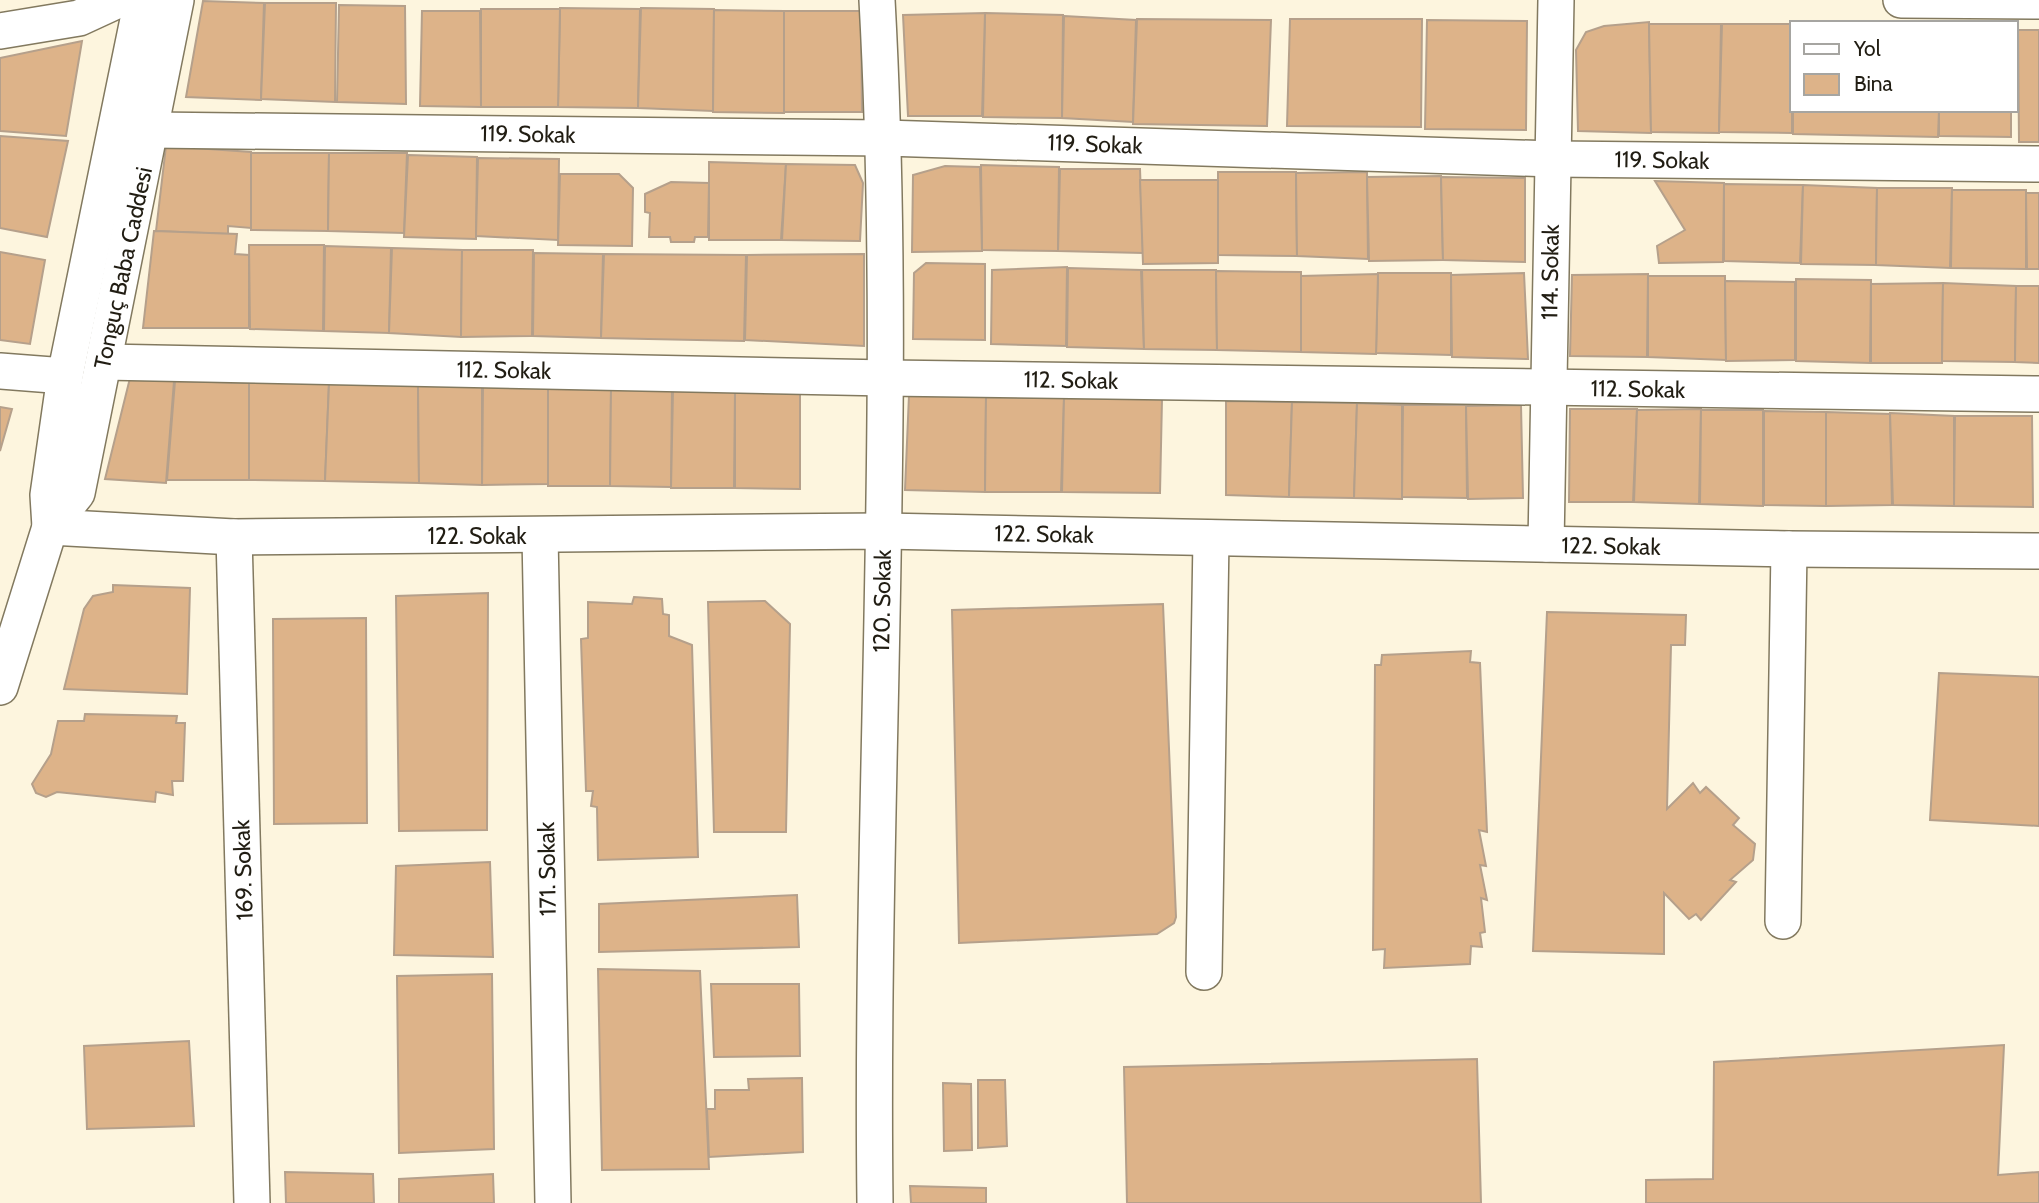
<svg xmlns="http://www.w3.org/2000/svg" width="2039" height="1203" viewBox="0 0 2039 1203" font-family="Cabin,sans-serif">
<style>
.building{fill:#ddb389;stroke:#b5a08b;stroke-width:2}
.lines{fill:none;stroke-linecap:round;stroke-linejoin:round}
.minor-casing{stroke:#82795f;stroke-width:38}
.minor{stroke:#fff;stroke-width:35}
.labels{text-anchor:middle;stroke-width:5;stroke-linejoin:round;paint-order:stroke}
.street-label{font-size:23px;fill:#211d13;stroke:#fff}
</style>
<rect width="100%" height="100%" fill="#fdf5de"/>
<g class="building">
<path d="M203,1l61,2 -3,97 -75,-3z"/>
<path d="M265,3h71l-1,99 -74,-3z"/>
<path d="M339,5l66,1 1,98 -69,-2z"/>
<path d="M560,8l80,1 -2,99 -80,-1z"/>
<path d="M641,8l73,1 -1,102 -75,-3z"/>
<path d="M481,9h79l-2,98h-77z"/>
<path d="M714,10l70,1v102l-71,-1z"/>
<path d="M422,11h58l1,96 -61,-1z"/>
<path d="M784,11h77l1,101h-78z"/>
<path d="M985,13l78,2 -1,103 -79,-1z"/>
<path d="M985,13l-3,103h-74l-5,-101z"/>
<path d="M1064,16l72,4 -3,102 -71,-4z"/>
<path d="M1137,19l134,1 -4,106 -134,-2z"/>
<path d="M1290,19h132l-1,108 -134,-1z"/>
<path d="M1427,20l100,1 -1,109 -101,-1z"/>
<path d="M1649,22l2,111 -73,-2 -2,-81 10,-18 18,-6z"/>
<path d="M1649,24h72l-2,109 -68,-1z"/>
<path d="M1722,24h70v109l-73,-1z"/>
<path d="M2018,30h21v112h-20z"/>
<path d="M82,41l-16,95 -66,-5v-73z"/>
<path d="M1793,110h146l-1,27 -145,-3z"/>
<path d="M1939,110h72v27l-72,-1z"/>
<path d="M0,136l68,5 -21,96 -47,-9z"/>
<path d="M166,146l85,6v76l-23,-2v8l-72,-3z"/>
<path d="M251,153h78l-1,78 -77,-1z"/>
<path d="M329,153h78l-3,80 -76,-2z"/>
<path d="M408,155l69,2 -1,82 -72,-2z"/>
<path d="M478,158l81,1 -1,81 -82,-4z"/>
<path d="M709,162l77,2 -5,76h-72z"/>
<path d="M786,164l69,1 8,18 -3,58 -78,-1z"/>
<path d="M981,165l78,2 -1,84 -76,-1z"/>
<path d="M945,166l35,1 2,84 -70,1 1,-77z"/>
<path d="M1060,169h80l3,84 -85,-2z"/>
<path d="M1218,172h78l1,84 -79,-1z"/>
<path d="M1367,172l1,87 -71,-3 -1,-83z"/>
<path d="M560,174h59l14,14 -1,58 -74,-1z"/>
<path d="M1441,176l2,84 -74,1 -2,-84z"/>
<path d="M1441,177l84,1v84l-82,-2z"/>
<path d="M1140,180h78v83l-75,1z"/>
<path d="M1655,181l69,2 -1,79 -64,1 -2,-17 28,-16z"/>
<path d="M671,182l38,1 -1,54h-13l-1,5h-23l-1,-5h-21l1,-24 -5,-1v-18z"/>
<path d="M1724,184l79,1 -3,78 -76,-2z"/>
<path d="M1803,185l74,3 -1,77 -75,-1z"/>
<path d="M1877,188h75l-2,80 -74,-3z"/>
<path d="M1952,190h74v79l-75,-1z"/>
<path d="M2026,193h13v76h-12z"/>
<path d="M154,231l83,3 -2,20 14,1v73h-106z"/>
<path d="M249,245h75l-1,86 -73,-2z"/>
<path d="M325,246l66,2 -2,85 -65,-2z"/>
<path d="M392,248l70,2 -1,87 -72,-4z"/>
<path d="M462,250h71l-1,86 -71,1z"/>
<path d="M0,252l45,8 -15,84 -30,-4z"/>
<path d="M534,253l69,1 -2,84 -68,-2z"/>
<path d="M604,254l142,1 -2,86 -143,-3z"/>
<path d="M864,254v92l-119,-6 2,-85z"/>
<path d="M926,263l59,1v76l-72,-1 1,-66z"/>
<path d="M1067,267l-1,79 -75,-2 1,-74z"/>
<path d="M1068,268l73,2 3,79 -77,-2z"/>
<path d="M1142,270h74l1,80 -73,-1z"/>
<path d="M1216,271l85,1v80l-84,-2z"/>
<path d="M1378,273h73v82l-75,-2z"/>
<path d="M1524,273l4,86 -76,-2 -1,-82z"/>
<path d="M1378,274l-2,80 -75,-2v-76z"/>
<path d="M1648,274l-1,83 -77,-1 2,-81z"/>
<path d="M1648,276h77l1,84 -78,-3z"/>
<path d="M1796,279l75,1 -1,83 -74,-2z"/>
<path d="M1725,281l70,1v78l-69,1z"/>
<path d="M1943,283l-1,80h-71v-79z"/>
<path d="M1943,283l73,3 -1,76 -73,-1z"/>
<path d="M2016,286h23v77l-24,-1z"/>
<path d="M130,378l44,3 -8,102 -61,-4z"/>
<path d="M175,381l74,2v97h-82z"/>
<path d="M329,382l-4,99 -76,-1v-97z"/>
<path d="M329,384l89,1 1,98 -94,-2z"/>
<path d="M418,385l64,2v98l-63,-2z"/>
<path d="M483,387h65v97l-66,1z"/>
<path d="M548,387l63,1 -1,98h-62z"/>
<path d="M611,389l61,1 -1,97 -61,-1z"/>
<path d="M735,390l-1,98h-63l2,-97z"/>
<path d="M735,392l65,1v96l-65,-1z"/>
<path d="M909,395l77,1 -1,96 -80,-2z"/>
<path d="M986,397l78,1 -3,94h-76z"/>
<path d="M1064,398l98,1 -2,94 -98,-1z"/>
<path d="M1226,401l66,1 -3,95 -63,-2z"/>
<path d="M1292,402l65,1 -3,95 -65,-1z"/>
<path d="M1357,403l45,2v94l-48,-1z"/>
<path d="M1403,405h63l1,93 -65,-1z"/>
<path d="M1521,405l2,93 -55,1 -2,-93z"/>
<path d="M0,407l12,2 -12,42z"/>
<path d="M1570,409h67l-4,93h-64z"/>
<path d="M1701,409l-2,95 -65,-2 3,-92z"/>
<path d="M1701,410h62v96l-63,-2z"/>
<path d="M1764,411l62,1v94l-62,-1z"/>
<path d="M1826,412l64,2 2,91 -66,1z"/>
<path d="M1890,413l64,3v90l-61,-1z"/>
<path d="M1955,416h77l1,91 -79,-1z"/>
<path d="M113,585l77,3 -3,106 -123,-5 20,-80 9,-13 20,-4z"/>
<path d="M488,593l-1,237 -88,1 -3,-235z"/>
<path d="M634,597l28,2 1,15 6,1v21l23,9 6,212 -100,3 -1,-53 -6,-1 2,-15h-7l-5,-152 7,-1v-36l44,2z"/>
<path d="M765,601l25,23 -4,208h-72l-6,-230z"/>
<path d="M1163,604l13,313 -2,6 -17,11 -198,9 -7,-333z"/>
<path d="M1547,612l139,3 -1,30h-14l-4,164 26,-26 7,10 6,-6 33,31 -6,7 22,19 -2,16 -23,20 6,2 -35,38 -5,-6 -7,5 -25,-26v61l-131,-3z"/>
<path d="M366,618l1,205 -93,1 -1,-205z"/>
<path d="M1471,651l-1,11 10,1 7,169 -8,-2 7,36 -6,-1 7,35 -6,-2 4,34 -5,1 2,14 -11,-1 -1,18 -86,4 1,-19 -12,1 2,-285h6l1,-10z"/>
<path d="M1939,673l100,4v149l-109,-6z"/>
<path d="M85,714l92,2 -1,7h9l-2,58h-11l1,14 -17,-3 -1,10 -98,-10 -11,5 -10,-4 -4,-9 19,-30 7,-33h26z"/>
<path d="M490,862l3,95 -99,-2 2,-89z"/>
<path d="M797,895l2,52 -200,5v-48z"/>
<path d="M598,969l102,2 9,198 -107,1z"/>
<path d="M492,974l2,175 -95,4 -2,-177z"/>
<path d="M711,984h88l1,72 -86,1z"/>
<path d="M189,1041l5,85 -107,3 -3,-83z"/>
<path d="M2004,1045l-6,130 41,-3v31h-393v-23l67,-1 1,-117z"/>
<path d="M1477,1059l4,144h-354l-3,-136z"/>
<path d="M802,1078l1,74 -94,5 -2,-48h8v-19h34l-1,-11z"/>
<path d="M978,1080h27l2,66 -29,2z"/>
<path d="M943,1083l28,1 1,66 -28,1z"/>
<path d="M285,1172l88,2 1,29h-88z"/>
<path d="M493,1174l1,29h-95v-24z"/>
<path d="M910,1186l76,2v15h-75z"/>
</g>
<g class="lines">
<defs>
<g id="minor">
<path d="M1901,0l138,1"/>
<path d="M0,31l79,-13 39,-18"/>
<path d="M151,130l734,8 668,21 486,5"/>
<path d="M104,362l783,16 1152,16"/>
<path d="M0,371l65,5"/>
<path d="M50,527l184,10 649,-6 906,18 250,2"/>
<path d="M50,527l27,-34 99,-493"/>
<path d="M540,535l13,668"/>
<path d="M234,537l18,666"/>
<path d="M1546,544l10,-544"/>
<path d="M0,687l50,-160 -2,-32 17,-119 77,-376"/>
<path d="M1783,921l6,-372"/>
<path d="M1204,972l7,-434"/>
<path d="M875,1203c-5,-401 24,-802 2,-1203"/>
</g>
</defs>
<use href="#minor" class="minor-casing"/>
<use href="#minor" class="minor"/>
</g>
<g class="labels">
<g class="street-label">
<text transform="translate(528 134) rotate(1)" y="8">119. Sokak</text>
<text transform="translate(1095 144) rotate(2)" y="8">119. Sokak</text>
<text transform="translate(1662 160) rotate(1)" y="8">119. Sokak</text>
<text transform="translate(123 268) rotate(-78)" y="8">Tonguç Baba Caddesi</text>
<text transform="translate(1550 272) rotate(-89)" y="8">114. Sokak</text>
<text transform="translate(504 370) rotate(1)" y="8">112. Sokak</text>
<text transform="translate(1071 380) rotate(1)" y="8">112. Sokak</text>
<text transform="translate(1638 389) rotate(1)" y="8">112. Sokak</text>
<text transform="translate(1044 534) rotate(1)" y="8">122. Sokak</text>
<text x="477" y="544">122. Sokak</text>
<text transform="translate(1611 546) rotate(1)" y="8">122. Sokak</text>
<text transform="translate(882 601) rotate(-89)" y="8">120. Sokak</text>
<text transform="translate(547 869) rotate(-91)" y="8">171. Sokak</text>
<text transform="translate(243 870) rotate(-92)" y="8">169. Sokak</text>
</g>
</g>
<rect x="1790" y="21" width="228" height="91" fill="#ffffff" stroke="#a6a5a1" stroke-width="2"/>
<rect x="1804" y="44" width="35" height="10" fill="#ffffff" stroke="#a6a5a1" stroke-width="2"/>
<text x="1854" y="56" font-size="21" fill="#211d13">Yol</text>
<rect x="1804" y="74" width="35" height="21" fill="#ddb389" stroke="#a6a5a1" stroke-width="2"/>
<text x="1854" y="91" font-size="21" fill="#211d13">Bina</text>
</svg>
